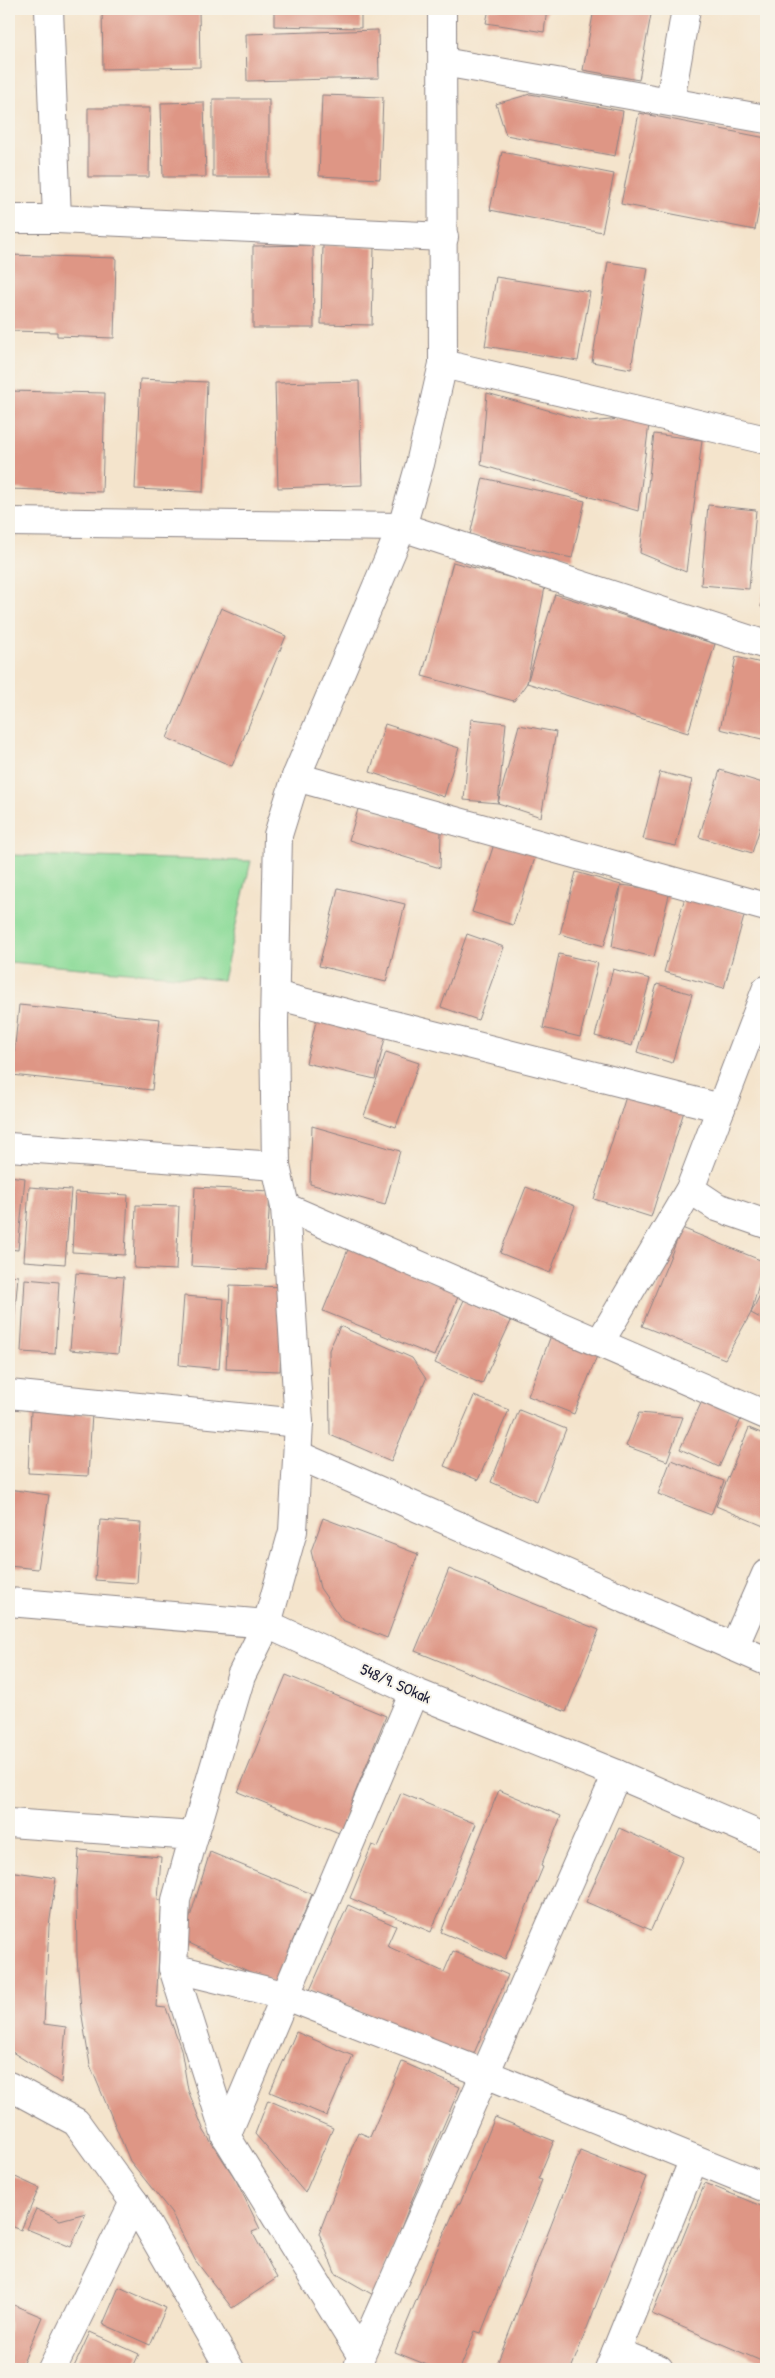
<svg xmlns="http://www.w3.org/2000/svg" width="775" height="2378" viewBox="0 0 775 2378" font-family="'Patrick Hand',sans-serif">
<style>
.green{fill:#8ddb99;stroke:#587e6a}
.building{fill:#de9685}
.lines{fill:none;stroke-linecap:round;stroke-linejoin:round}
.minor-casing{stroke:#8b8384;stroke-width:30}
.minor{stroke:#fff;stroke-width:28}
.labels{text-anchor:middle;stroke-width:4;stroke-linejoin:round;paint-order:stroke}
.street-label{font-size:16px;fill:#22223b;stroke:#f7f3e8}
</style>
<rect width="100%" height="100%" fill="#f7f3e8"/>
<filter id="ink" filterUnits="userSpaceOnUse"><feTurbulence type="fractalNoise" baseFrequency=".02" numOctaves="2"/><feDisplacementMap in="SourceGraphic" scale="10" xChannelSelector="R" yChannelSelector="G"/><feConvolveMatrix kernelMatrix="1 2 1 2 8 2 1 2 1" color-interpolation-filters="sRGB"/></filter>
<filter id="wash" filterUnits="userSpaceOnUse"><feTurbulence type="fractalNoise" baseFrequency=".0096" numOctaves="4" result="noise"/><feDisplacementMap in="SourceGraphic" scale="20" xChannelSelector="R" yChannelSelector="G"/><feGaussianBlur stdDeviation="1.12" result="paint"/><feColorMatrix in="noise" values="0 0 0 0 0 0 0 0 0 0 0 0 0 0 0 0 0 1.4 0 .05"/><feComposite in="paint" operator="in"/></filter>
<g filter="url(#wash)">
<rect width="100%" height="100%" fill="#f4e4cc"/>
<path class="green" d="M9,855l242,6 -28,119 -214,-18z"/>
<g id="blocks">
<g class="building">
<path d="M102,9h97l1,58 -97,2z"/>
<path d="M274,9h87v19l-87,-2z"/>
<path d="M489,9h58l-3,23 -58,-9z"/>
<path d="M594,9h58l-13,71 -56,-10z"/>
<path d="M378,30l1,48 -132,3 -1,-47z"/>
<path d="M530,94l93,17 -8,45 -109,-21 -10,-31z"/>
<path d="M322,95l61,2 -3,82 -61,-3z"/>
<rect x="213" y="99" width="56" height="78"/>
<path d="M204,102l2,75h-43l-2,-74z"/>
<path d="M88,108h62l-1,69h-61z"/>
<path d="M639,113l127,25v35l-11,57 -134,-26z"/>
<path d="M502,152l112,22 -12,58 -112,-22z"/>
<path d="M313,245l1,83h-61v-82z"/>
<path d="M323,245l51,2 -2,78 -51,-1z"/>
<path d="M9,255l107,3 -2,80 -57,-2v-4l-48,-1z"/>
<path d="M608,262l40,6 -17,101 -39,-7z"/>
<path d="M496,277l94,15 -12,69 -93,-15z"/>
<path d="M140,379l67,3 -4,110 -68,-3z"/>
<path d="M359,381l3,104 -84,3 -3,-105z"/>
<path d="M9,391l96,2 -3,99 -93,-3z"/>
<path d="M487,393l103,29 60,-6 -12,95 -157,-46z"/>
<path d="M654,434l48,6 -16,132 -46,-19z"/>
<path d="M483,478l102,23 -13,57 -102,-23z"/>
<path d="M708,505l48,5 -7,79 -48,-4z"/>
<path d="M453,562l92,25 -18,96 28,-89 160,50 -27,89 -161,-50 -13,18 -92,-25z"/>
<path d="M765,583h1v25l-5,-1z"/>
<path d="M221,608l65,28 -54,130 -65,-28z"/>
<path d="M736,657l30,7v76l-46,-11z"/>
<path d="M471,719l35,4 -8,80 -34,-3z"/>
<path d="M385,724l74,24 -15,49 -74,-25z"/>
<path d="M519,725l37,7 -15,85 -43,-14z"/>
<path d="M720,770l46,14v25l-14,44 -53,-16z"/>
<path d="M660,772l32,8 -16,66 -33,-7z"/>
<path d="M359,806l82,25 -1,37 -91,-28z"/>
<path d="M495,841l41,14 -23,70 -41,-13z"/>
<path d="M576,872l45,13 -17,61 -44,-12z"/>
<path d="M621,885l49,6 -16,66 -42,-10z"/>
<path d="M338,888l67,16 -19,78 -67,-16z"/>
<path d="M685,897l60,16 -21,75 -60,-16z"/>
<path d="M467,934l37,13 -26,73 -37,-13z"/>
<path d="M559,954l39,9 -18,74 -37,-9z"/>
<path d="M613,969l37,10 -18,67 -37,-10z"/>
<path d="M657,984l35,10 -20,69 -35,-11z"/>
<path d="M19,1005l141,14 -8,71 -140,-15z"/>
<path d="M319,1009l69,17 -13,53 -69,-16z"/>
<path d="M386,1052l33,11 -23,64 -32,-11z"/>
<path d="M628,1090l57,18 -34,109 -57,-18z"/>
<path d="M312,1126l88,25 -15,54 -75,-21z"/>
<path d="M9,1176l16,2 -7,72 -9,-1z"/>
<path d="M29,1187l42,3 -6,74 -41,-3z"/>
<path d="M195,1187l75,4 -4,79 -75,-4z"/>
<path d="M526,1187l49,19 -25,67 -50,-20z"/>
<path d="M75,1192l53,3 -3,60 -53,-3z"/>
<path d="M136,1205l43,1 -3,64 -42,-2z"/>
<path d="M682,1228l83,34 -14,51 15,-30v38l-15,-8 -26,46 -83,-33z"/>
<path d="M349,1247l111,45 -26,64 -111,-45z"/>
<path d="M76,1273l48,4 -6,77 -48,-4z"/>
<path d="M9,1275l9,1 -7,81 -2,-1z"/>
<path d="M25,1279l34,3 -4,72 -34,-2z"/>
<path d="M230,1285l54,2 -4,84 -54,-2z"/>
<path d="M184,1296l40,3 -5,70 -40,-4z"/>
<path d="M464,1300l47,21 -29,63 -47,-21z"/>
<path d="M340,1326l72,32 14,21 -35,82 -61,-26 -1,-85z"/>
<path d="M552,1333l47,18 -25,63 -46,-18z"/>
<path d="M474,1396l35,14 -31,70 -34,-14z"/>
<path d="M703,1399l39,18 -23,50 -39,-18z"/>
<path d="M9,1404h4l-3,66h-1z"/>
<path d="M519,1410l47,19 -29,73 -46,-20z"/>
<path d="M31,1411l61,3 -4,62 -60,-3z"/>
<path d="M639,1413l44,4 -16,44 -41,-15z"/>
<path d="M749,1428l17,7v92l-50,-21z"/>
<path d="M671,1460l53,21 -13,34 -53,-21z"/>
<path d="M9,1489l40,6 -11,74 -29,-3z"/>
<path d="M323,1518l95,36 -31,84 -45,-18 -22,-32 -9,-37z"/>
<path d="M100,1520l41,3 -4,60 -42,-3z"/>
<path d="M449,1569l150,61 -33,82 -151,-61z"/>
<path d="M286,1675l100,41 -47,117 -101,-41z"/>
<path d="M499,1790l62,26 -20,50 2,1 -38,92 -64,-27z"/>
<path d="M401,1793l75,31 -45,108 -81,-34 22,-53 6,2z"/>
<path d="M619,1828l64,29 -32,73 -65,-28z"/>
<path d="M79,1850l82,7 -3,43h4l-6,107 10,1 15,41 7,41 16,41 32,49 24,49 -8,3 25,46 -45,30 -37,-48 -24,-48 -41,-51 -40,-96 -9,-55 -4,-53 -1,-64z"/>
<path d="M210,1852l102,42 -37,90 -92,-44z"/>
<path d="M9,1871l47,7 -7,48 -5,98 22,3 -5,56 -52,-33z"/>
<path d="M348,1905l48,21 -9,20 57,26 9,-21 55,24 -37,85 -161,-70z"/>
<path d="M296,2032l57,24 -26,60 -57,-24z"/>
<path d="M402,2062l58,25 -49,115 -36,94 -40,-23 -16,-40 39,-101 12,5z"/>
<path d="M268,2100l65,28 -28,65 -50,-59z"/>
<path d="M495,2117l59,24 -16,38 4,1 -61,153 -6,-2 -15,38h-23l-42,-17 41,-100 22,-49 2,1z"/>
<path d="M580,2151l66,26 -75,192h-76z"/>
<path d="M9,2174l30,14 -18,42 -12,-5z"/>
<path d="M705,2183l61,25v155l-114,-49z"/>
<path d="M36,2209l24,11 26,-7 -15,34 -44,-18z"/>
<path d="M119,2287l47,21 -16,37 -47,-21z"/>
<path d="M9,2303l33,14 -22,52 -11,-5z"/>
<path d="M90,2332l49,22 -7,15h-59z"/>
</g>
</g>
</g>
<g filter="url(#ink)">
<use href="#blocks" fill-opacity="0" stroke="#8b8384" stroke-width="1"/>
<g class="lines">
<defs>
<g id="minor">
<path d="M49,9l8,210"/>
<path d="M443,62l323,57"/>
<path d="M670,101l16,-92"/>
<path d="M9,219h48l387,18"/>
<path d="M443,364l323,76"/>
<path d="M9,522l393,5 364,118"/>
<path d="M296,777l470,130"/>
<path d="M275,995l446,113"/>
<path d="M9,1147l267,19"/>
<path d="M690,1189l27,18 49,17"/>
<path d="M285,1207l481,208"/>
<path d="M600,1342l90,-153 76,-199"/>
<path d="M9,1394l290,29"/>
<path d="M298,1455l468,206"/>
<path d="M9,1602l258,22 147,68 203,82 149,64"/>
<path d="M734,1647l32,-73"/>
<path d="M9,1823l185,13 -18,64 -3,68 53,168 135,219"/>
<path d="M194,1836l47,-160 26,-52 26,-93 6,-108 -14,-216 -9,-41 -2,-142 4,-189 18,-58 106,-250 18,-63 23,-100 -1,-355"/>
<path d="M173,1968l111,27 202,79 280,114"/>
<path d="M9,2086l67,36 58,80 96,167"/>
<path d="M226,2136l188,-444"/>
<path d="M616,2352l43,17"/>
<path d="M358,2368l3,-13 256,-581"/>
<path d="M52,2369l82,-167"/>
<path d="M609,2369l85,-210"/>
</g>
</defs>
<use href="#minor" class="minor-casing"/>
<use href="#minor" class="minor"/>
</g>
</g>
<g class="labels">
<g class="street-label">
<text transform="translate(396 1683) rotate(24)" y="6">548/9. SOkak</text>
</g>
</g>
<rect width="775" height="2378" fill="none" stroke="#f7f3e8" stroke-width="30"/>
</svg>
